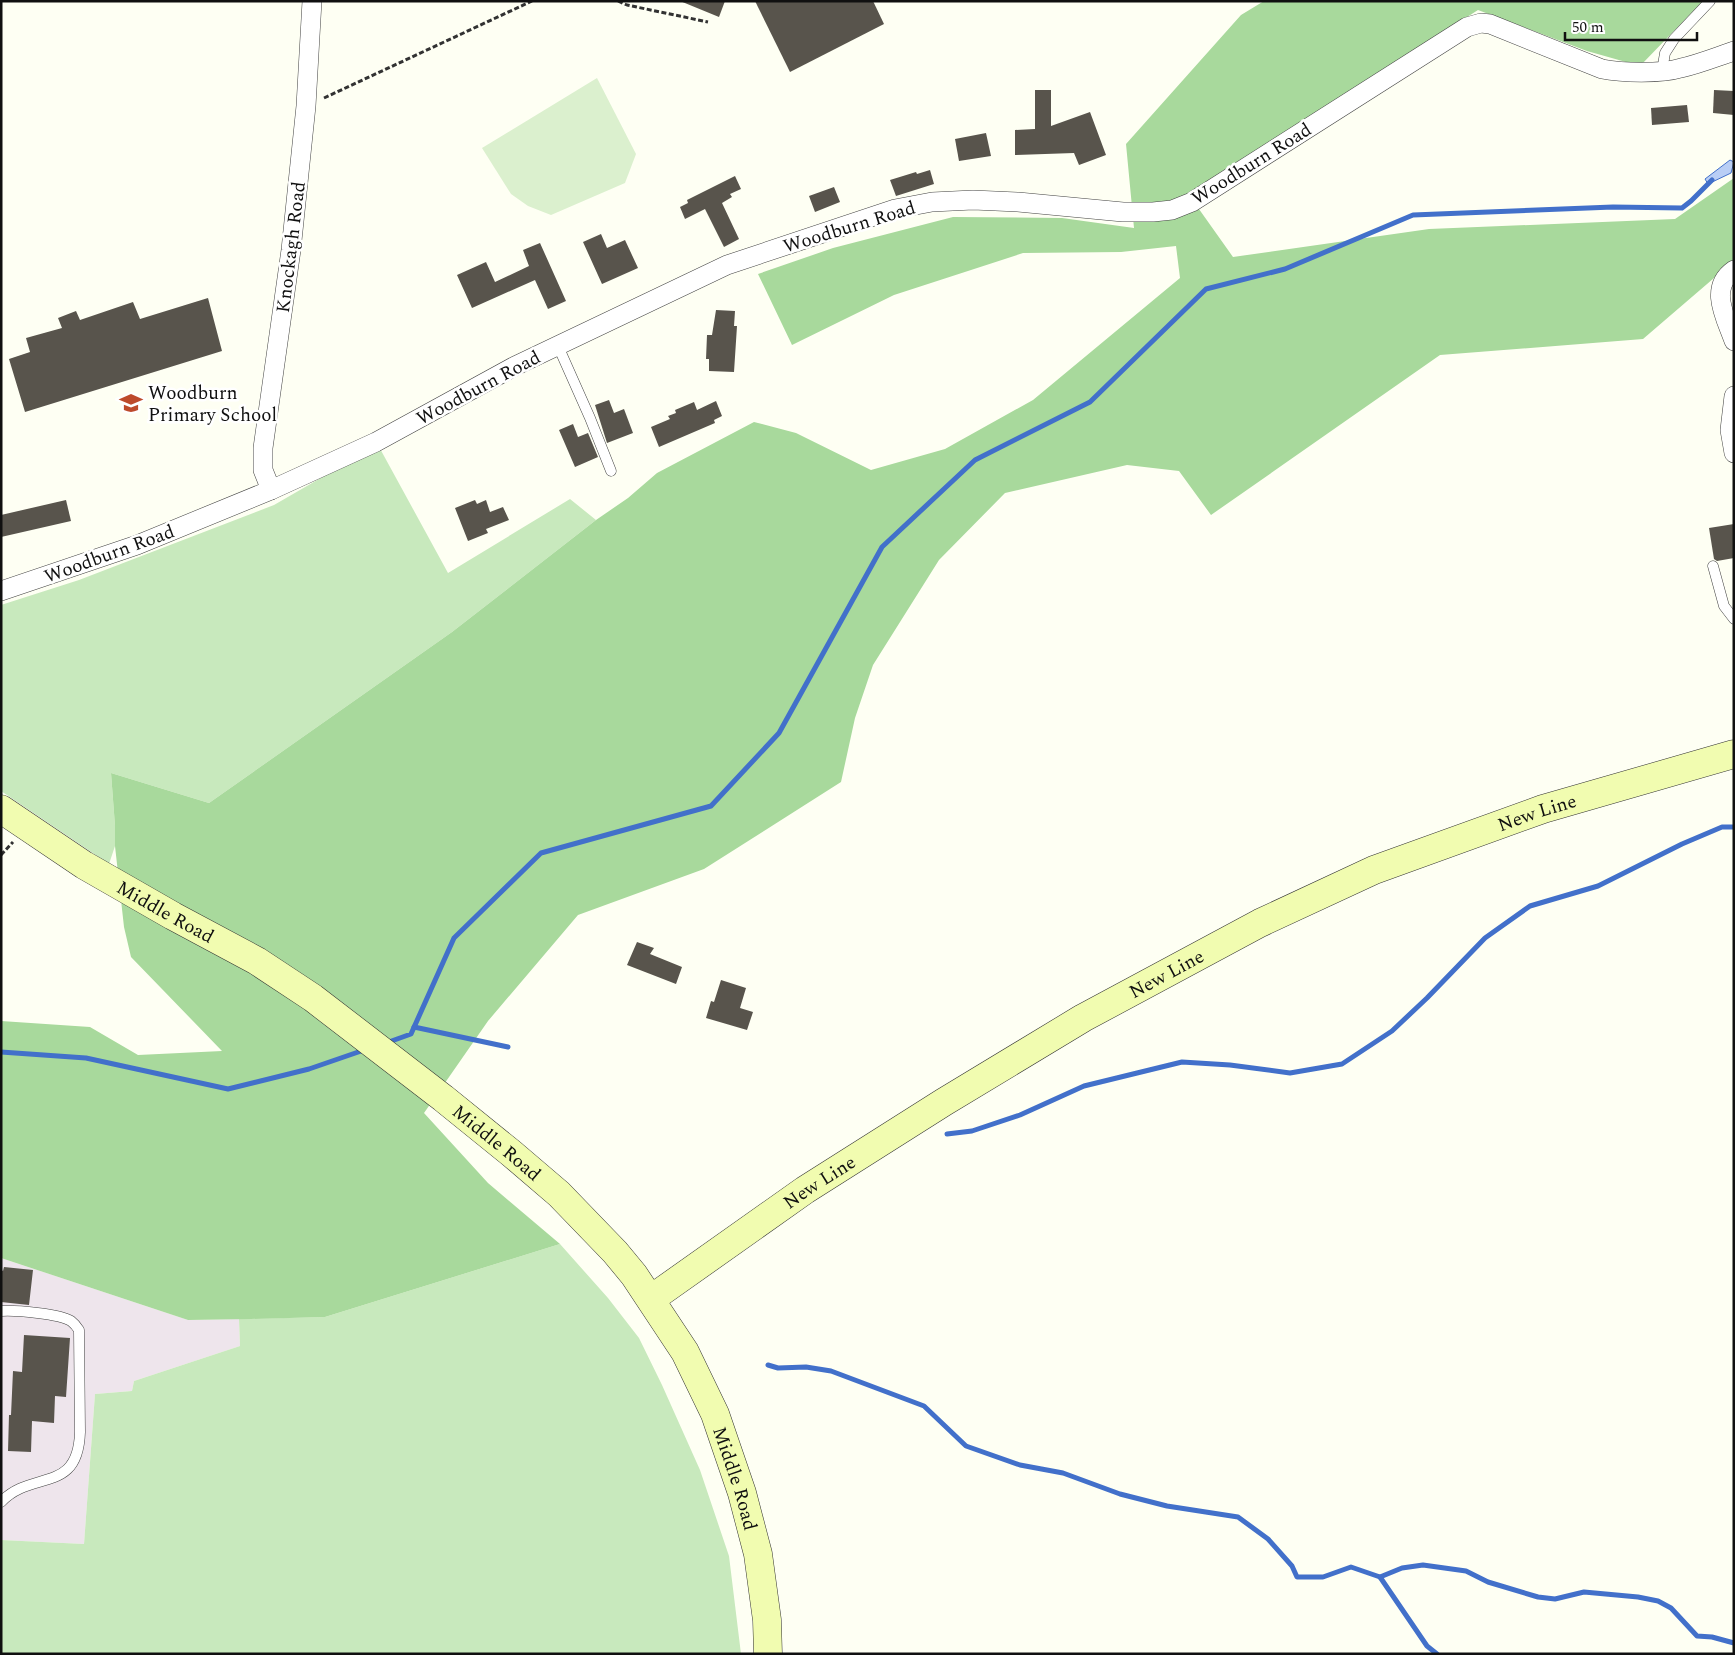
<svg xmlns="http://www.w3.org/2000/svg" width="1735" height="1655" viewBox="0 0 1735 1655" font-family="Spectral,serif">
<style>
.industrial{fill:#eee5ec}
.green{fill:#c8e9bd}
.forest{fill:#a8d99c}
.pitch{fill:#dbf0ce}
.water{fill:#b9cef5;stroke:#4270ca}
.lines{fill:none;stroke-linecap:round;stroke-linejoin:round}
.stream{stroke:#4270ca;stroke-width:5}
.building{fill:#58544c}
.service-casing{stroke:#434343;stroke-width:11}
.minor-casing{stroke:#434343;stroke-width:20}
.secondary-casing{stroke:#323232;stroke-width:29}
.path{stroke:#323232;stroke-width:3;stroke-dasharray:5 2.5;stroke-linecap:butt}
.service{stroke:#fff;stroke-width:10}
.minor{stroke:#fff;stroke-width:19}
.secondary{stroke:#f1fcb0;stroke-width:28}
.labels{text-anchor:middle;stroke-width:5;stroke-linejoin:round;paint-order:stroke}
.street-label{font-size:19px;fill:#101010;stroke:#fff}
.poi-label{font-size:19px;fill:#101010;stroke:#fff;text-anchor:start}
</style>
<rect width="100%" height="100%" fill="#fefff3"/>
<path class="industrial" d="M1,1258l187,62 51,-1 1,27 -106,35 -2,10 -37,3 -11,150 -83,-4z"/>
<g class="green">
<path d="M378,445l70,128 122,-74 26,21 -144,112 -243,171 -98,-30 4,53v20l-6,18 -108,-73v-186l78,-25 195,-75z"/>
<path d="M560,1244l48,54 31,40 23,47 38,85 29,86 12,98h-740v-114l83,4 11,-150 37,-3 2,-10 106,-35 -1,-27 86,-2z"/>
</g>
<path class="forest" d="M1264,1h439l-63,65 -53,-15 -109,-41 -289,185 44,62 196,-28 246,-10 59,-41v87l-6,1 -85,73 -203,16 -229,160 -32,-44 -52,-6 -122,28 -66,67 -66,105 -18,53 -14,64 -137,87 -126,46 -90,106 -64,92 64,70 72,61 -235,73 -74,2 -63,1 -187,-62v-237l89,6 48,28 84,-4 -91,-94 -7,-30 -9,-81v-20l-4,-53 98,30 243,-171 144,-112 32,-22 29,-25 97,-51 42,11 75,37 74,-21 88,-49 147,-122 -4,-32 -55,6 -98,1 -129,42 -102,50 -34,-71 75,-26 120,-31 109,1 72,10 -8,-84 115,-129z"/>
<path class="pitch" d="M597,78l39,76 -11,29 -74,32 -23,-9 -17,-12 -29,-46z"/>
<path class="water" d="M1730,160l4,2 -3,11 -23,11 -3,-5z"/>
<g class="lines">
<g class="stream">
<path d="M414,1027l94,20"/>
<path d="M386,1043l25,-9 43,-96 87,-85 170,-47 68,-73 103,-186 93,-87 115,-58 116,-113 79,-20 128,-54 200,-8 69,1 9,-7 21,-21"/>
<path d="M1,1052l85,6 142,31 81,-20 58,-20"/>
<path d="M947,1134l25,-3 48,-16 64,-29 98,-24 48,3 60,8 52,-9 50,-33 35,-33 58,-60 45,-32 68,-20 84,-42 40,-17h12"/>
<path d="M768,1365l10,3 28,-1 25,4 93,35 42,40 54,19 43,8 57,21 47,12 71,11 30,22 24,27 5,11h26l28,-10 29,10 47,69 10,8"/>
<path d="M1380,1577l22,-9 21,-3 43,6 22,11 50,15 17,2 29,-7 54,5 20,4 13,7 26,28 15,1 22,6"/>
</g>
</g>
<g class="building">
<path d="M680,1h45l-6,16z"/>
<path d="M755,1h118l11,23 -94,48z"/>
<path d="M1035,90h16v36l39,-14 16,43 -27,10 -5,-12 -59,2v-25l20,-1z"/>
<path d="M1714,90l20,1v24l-21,-2z"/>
<path d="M1687,105l2,17 -37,3 -1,-17z"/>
<path d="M986,133l5,23 -32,5 -4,-22z"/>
<path d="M930,170l4,14 -38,12 -6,-16 26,-8 1,2z"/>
<path d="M735,176l6,13 -11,5 2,3 -10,6 17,36 -15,8 -19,-38 -20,10 -5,-12 8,-4 -1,-3z"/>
<path d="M834,187l6,15 -25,10 -6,-16z"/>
<path d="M601,234l6,14 18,-8 13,28 -36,16 -19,-42z"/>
<path d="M540,243l26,58 -18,8 -13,-29 -63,28 -15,-33 29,-13 9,20 34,-16 -6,-16z"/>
<path d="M208,298l14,53 -197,61 -16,-53 21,-7 -4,-14 36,-10 -4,-10 18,-7 4,9 53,-18 7,17z"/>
<path d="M716,310l19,1 -1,15h3l-3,46 -25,-1v-12h-3l1,-24h5z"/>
<path d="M609,400l5,13 10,-4 9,24 -26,10 -12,-38z"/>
<path d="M716,401l6,15 -8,4 1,3 -56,24 -8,-20 19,-8 -2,-3 8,-3 -1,-3 19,-8 3,8z"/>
<path d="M573,424l5,13 10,-4 10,24 -23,10 -16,-37z"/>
<path d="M66,500l5,21 -70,16v-22z"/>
<path d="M475,500l2,4 9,-4 4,12 13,-5 6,13 -23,9 2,4 -20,8 -13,-33z"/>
<path d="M1734,524v34l-17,3 -3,-2 -5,-31z"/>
<path d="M637,942l17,6 -4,6 32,13 -6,17 -49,-19z"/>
<path d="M721,980l25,8 -6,20 13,4 -6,18 -41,-12 5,-17 3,1z"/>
<path d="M4,1267l29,3 -4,35 -28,-3v-32l2,1z"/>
<path d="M24,1335l46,3 -4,59 -11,-1 -1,27 -22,-2 -1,31 -23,-1 1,-36h2l2,-44 9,1z"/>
</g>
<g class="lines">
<defs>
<g id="service">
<path d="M1662,71l3,-18 9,-14 36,-38"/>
<path d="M558,346l32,72 21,53"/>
<path d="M1713,566l11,40 10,13"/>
<path d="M1,1311c15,-1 59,3 70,10 4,3 6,6 8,9l1,102c-2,63 -48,37 -79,70"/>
</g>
<g id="minor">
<path d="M1734,270c-26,18 -8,48 0,71"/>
<path d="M1734,396l-4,34 4,23"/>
<path d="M271,490l-8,-20v-22l28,-198 15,-144 6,-105"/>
<path d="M1,591l136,-46 134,-55 105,-48 139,-76 212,-101 168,-56 37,-7 41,-2 45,2 105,10h30l19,-2 20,-8 275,-175 14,-4 9,1 112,45c20,4 59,5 79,-1 18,-4 35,-11 53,-17"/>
</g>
<g id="secondary">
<path id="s1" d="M1,809l83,56 89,51 84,45 56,37 130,100 68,55 48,41 56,58 19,23 51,77 30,62 27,79 16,61 9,66 1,34"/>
<path id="s2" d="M651,1299l154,-109 139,-88 139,-84 177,-95 114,-53 169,-61 191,-55"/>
</g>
</defs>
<use href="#service" class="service-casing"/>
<use href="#minor" class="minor-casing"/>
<use href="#secondary" class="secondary-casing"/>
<g class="path">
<path d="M618,1l9,4 81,17"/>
<path d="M324,98l208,-97"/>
<path d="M1,855l12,-13"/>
</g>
<use href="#service" class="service"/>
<use href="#minor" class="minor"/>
<use href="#secondary" class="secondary"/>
</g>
<defs>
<symbol id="school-bare" viewBox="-9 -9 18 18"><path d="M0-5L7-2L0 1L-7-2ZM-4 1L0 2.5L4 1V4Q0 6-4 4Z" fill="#bd4a2b" stroke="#fff" stroke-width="2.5" paint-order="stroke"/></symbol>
</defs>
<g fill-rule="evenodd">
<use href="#school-bare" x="115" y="387" width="32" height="32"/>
</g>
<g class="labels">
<g class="street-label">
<text transform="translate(1251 163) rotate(-32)" y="7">Woodburn Road</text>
<text transform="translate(849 226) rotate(-17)" y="7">Woodburn Road</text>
<text transform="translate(290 247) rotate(-83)" y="7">Knockagh Road</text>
<text transform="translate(478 387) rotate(-28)" y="7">Woodburn Road</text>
<text transform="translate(109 553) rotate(-20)" y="7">Woodburn Road</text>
<text dy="7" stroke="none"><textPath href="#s2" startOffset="1015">New Line</textPath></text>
<text dy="7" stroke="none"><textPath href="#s1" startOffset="194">Middle Road</textPath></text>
<text dy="7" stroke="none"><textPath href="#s2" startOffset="610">New Line</textPath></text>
<text dy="7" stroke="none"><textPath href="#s1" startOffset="599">Middle Road</textPath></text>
<text dy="7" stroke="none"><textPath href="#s2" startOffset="205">New Line</textPath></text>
<text dy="7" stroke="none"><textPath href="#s1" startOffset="1019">Middle Road</textPath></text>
</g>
<g class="poi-label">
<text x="148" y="399">Woodburn<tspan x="148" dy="22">Primary School</tspan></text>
</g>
</g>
<rect width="1735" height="1655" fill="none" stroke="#101010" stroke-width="5"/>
<path d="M1565 32v8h132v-8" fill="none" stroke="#101010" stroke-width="2.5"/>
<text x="1572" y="32" font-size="15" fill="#101010" stroke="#ffffff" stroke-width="4" paint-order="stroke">50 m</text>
</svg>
